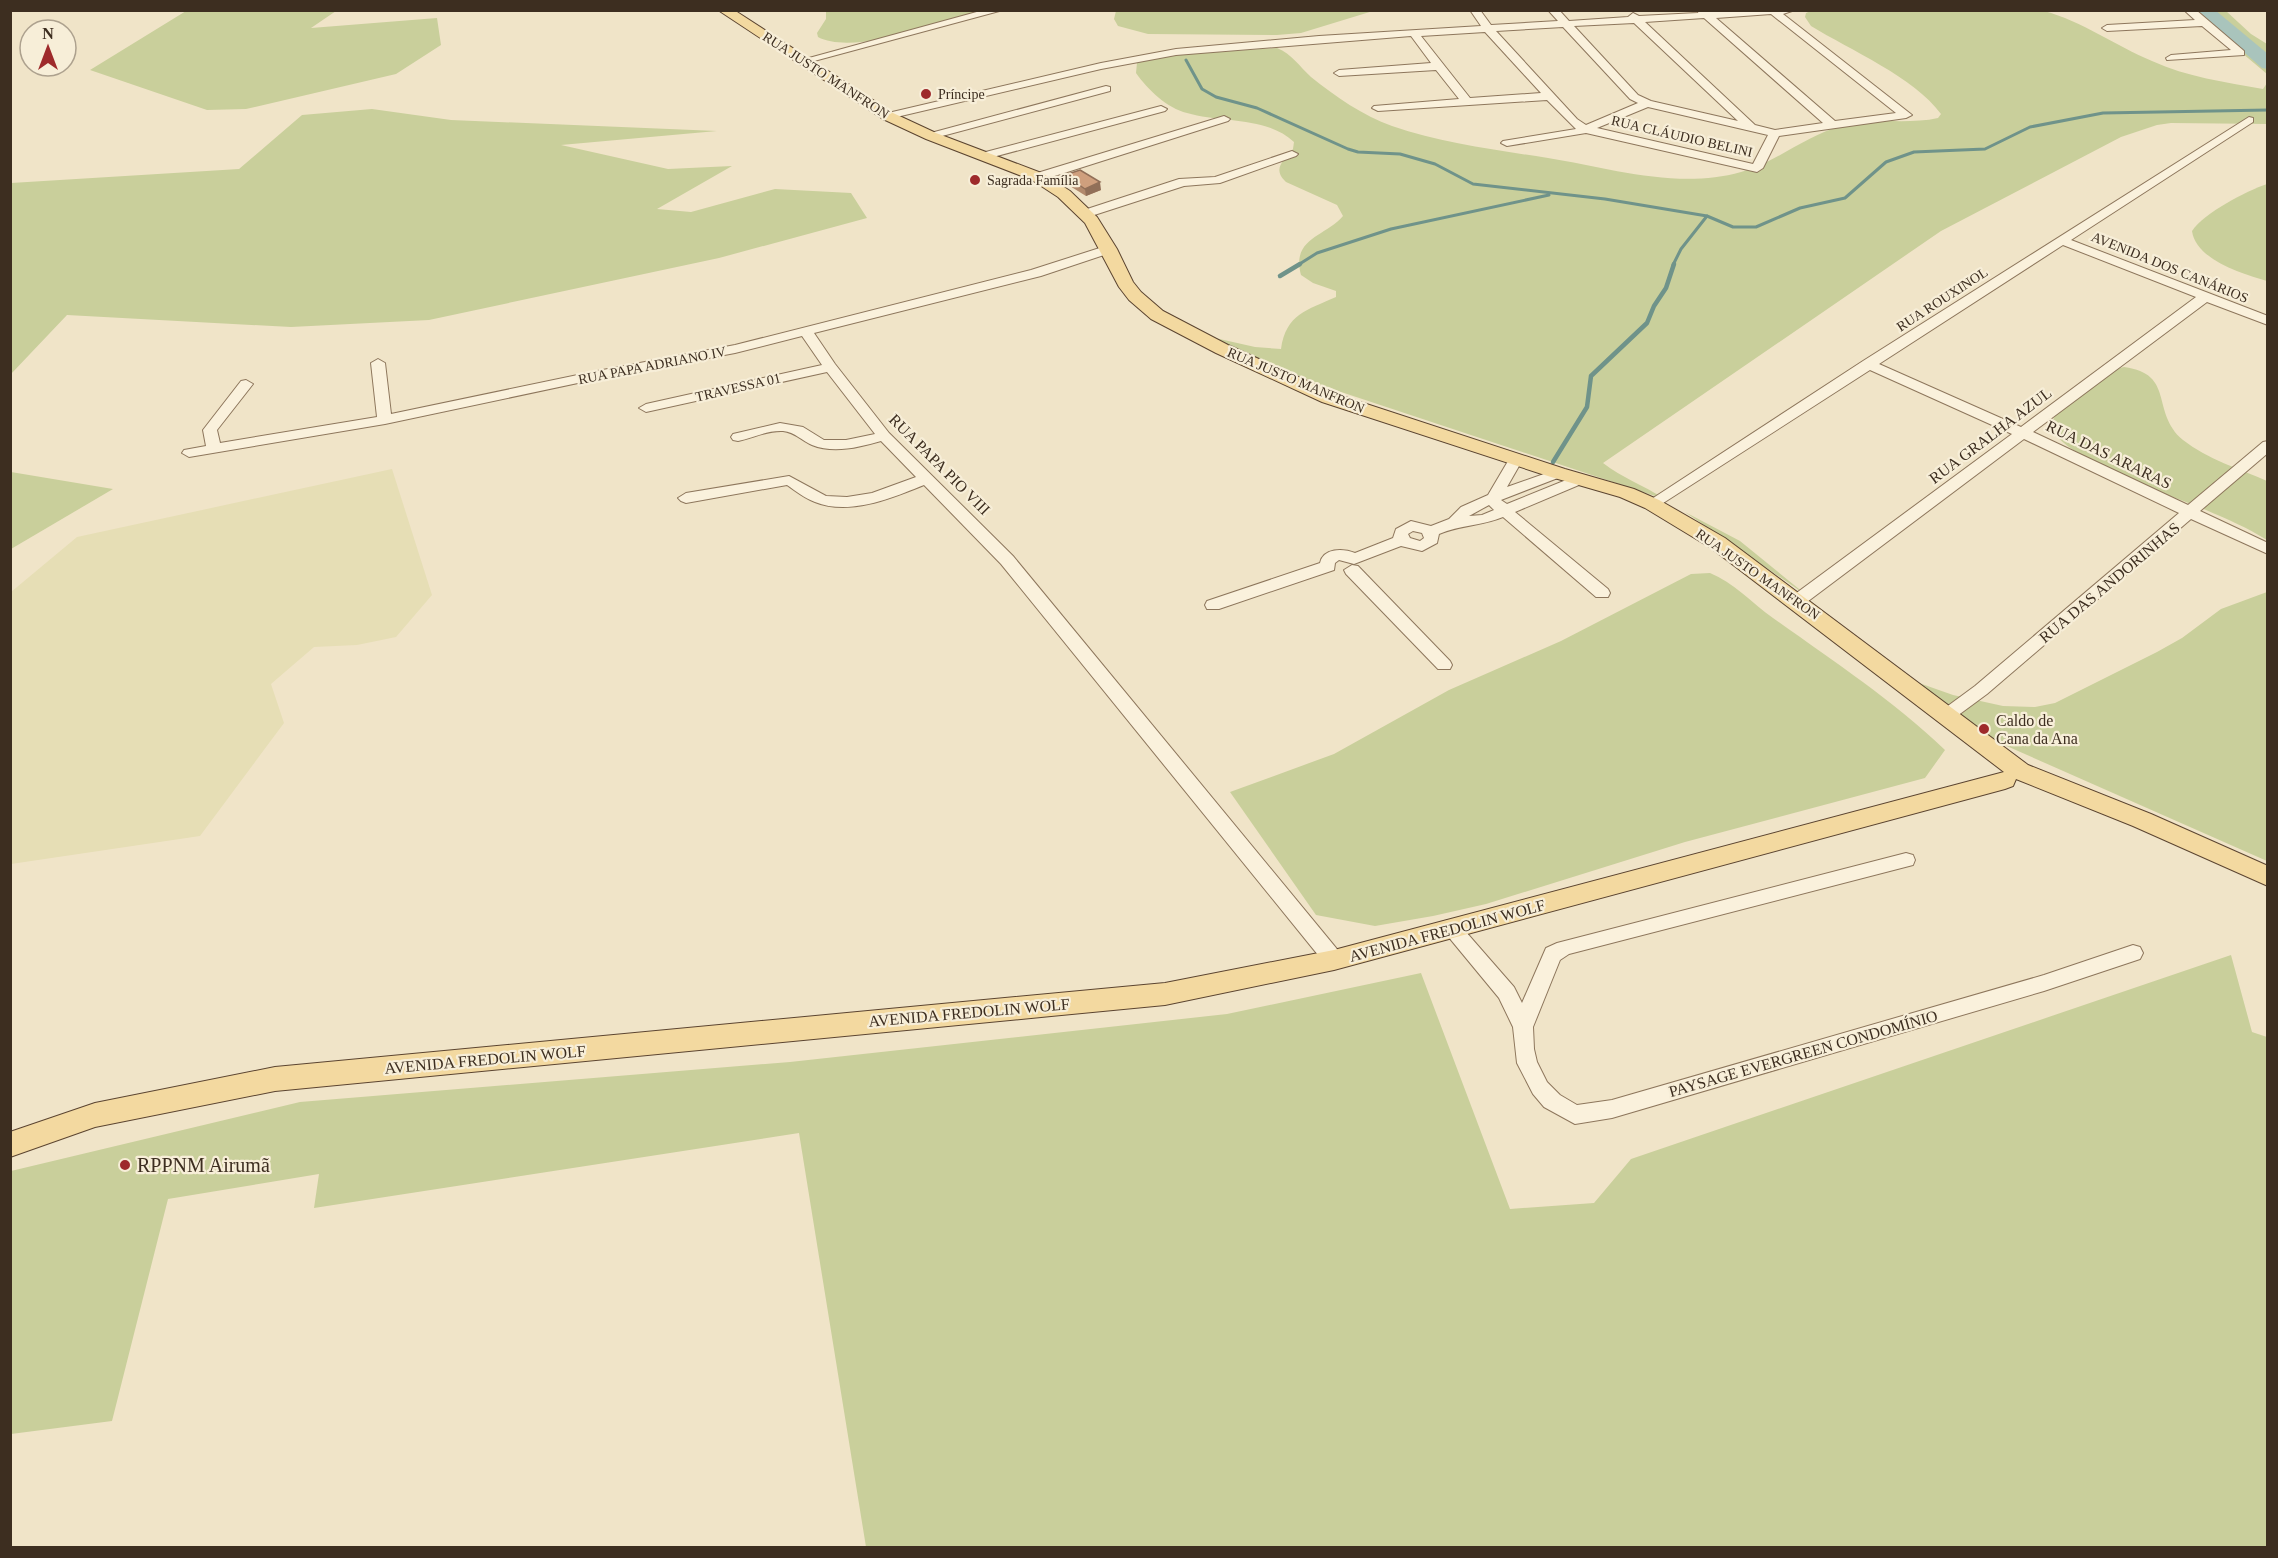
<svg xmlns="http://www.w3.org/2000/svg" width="2278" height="1558" viewBox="0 0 2278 1558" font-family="'Times New Roman',serif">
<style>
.farmland{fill:#e6deb5}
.green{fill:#c9cf9b}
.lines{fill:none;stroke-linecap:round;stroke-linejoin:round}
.stream-far1{stroke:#6f938a;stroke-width:3}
.stream{stroke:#6f938a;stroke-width:4.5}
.river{fill:#a9c4bc;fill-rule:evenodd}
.minor-casing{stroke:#8d765c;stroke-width:2}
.major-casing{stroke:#5b4430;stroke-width:2}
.minor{fill:#faf1dc;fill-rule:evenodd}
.major{fill:#f3d9a0;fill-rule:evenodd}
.wall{fill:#b2896c}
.shaded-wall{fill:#916f58}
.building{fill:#cf9f7d;stroke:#916f58;stroke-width:1.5}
.poi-dot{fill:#9e2a2b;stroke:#f7eed8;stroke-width:2}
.labels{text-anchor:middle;stroke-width:4.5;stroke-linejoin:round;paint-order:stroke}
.far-street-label{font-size:14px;fill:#3d2e20;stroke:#f7eed8}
.far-poi-label{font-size:14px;fill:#3d2e20;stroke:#f7eed8;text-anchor:start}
.street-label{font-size:16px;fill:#3d2e20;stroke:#f7eed8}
.poi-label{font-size:16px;fill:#3d2e20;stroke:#f7eed8;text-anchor:start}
.near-poi-label{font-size:20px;fill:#3d2e20;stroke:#f7eed8;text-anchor:start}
</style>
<rect width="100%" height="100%" fill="#f0e4c8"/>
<path class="farmland" d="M392,469l40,126 -36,42 -39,8 -43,2 -43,37 13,39 -84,113 -189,28v-272l66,-55z"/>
<g class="green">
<path d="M1813,10l231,1c38,10 72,35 108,50 35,16 73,21 111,28l4,-6 1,41 -97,-1 -14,2 -36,12 -180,94 -338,232c19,15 41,22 61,36l-335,-111 -84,-34 -30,-16 40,9 26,2c5,-35 26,-39 55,-52v-6l-23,-8 -12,-8c-10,-37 24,-38 42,-59l-6,-11 -51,-23c-14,-13 -3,-21 7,-33l1,-7c-28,-26 -73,-19 -107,-29 -20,-5 -39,-23 -51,-40l1,-10 22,-7 118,-8c15,6 22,18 34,29 24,19 52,39 81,49 50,17 104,24 156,32 62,10 130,32 193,14 36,-10 65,-37 103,-47 30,-8 64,0 94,-7l3,-4c-27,-37 -91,-64 -130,-88l-6,-9 1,-4z"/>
<path d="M186,11h150l-25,17 126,-10 4,27 -45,29 -150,35 -39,1 -117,-40z"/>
<path d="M824,11h161c-39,11 -132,45 -167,26l-1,-4 9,-14v-7z"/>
<path d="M1116,11v-1l257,1 -72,22 -24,2 -129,-1 -30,-8 -4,-7z"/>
<path d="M2192,11h34l25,23 16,10v30z"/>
<path d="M372,109l79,11 266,11 -156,14 107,24 64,-3 -75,43 34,3 84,-23 76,4 16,25 -148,40 -290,62 -138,7 -224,-12 -56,59v-191l228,-14 63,-54z"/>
<path d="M2267,184h1l-1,97c-24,-7 -71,-21 -75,-50 12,-18 54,-40 75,-47z"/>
<path d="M2124,367c52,7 26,45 59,73 24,19 57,29 84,41v59c-19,-12 -40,-21 -61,-30 -28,-12 -151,-54 -154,-84 -1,-10 12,-19 19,-24 17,-14 32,-30 53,-35z"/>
<path d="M11,472l102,17 -102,60z"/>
<path d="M1685,512l55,29 80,65 -14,-11z"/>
<path d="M1710,573c23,9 42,30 63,45 60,43 117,80 172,132l-20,28 -240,64 -199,62 -53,12 -58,10 -59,-11 -86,-123 104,-38 115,-64 112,-49 130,-67z"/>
<path d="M2267,592v269l-274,-121 -74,-57 34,12 50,11 32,1 20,-4 102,-51 25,-14 39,-29z"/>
<path d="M2231,955l21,77 15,5v510h-1401l-67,-414 -485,75 5,-34 -151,25 -56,222 -101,13v-263l289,-69 490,-40 437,-48 194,-41 89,236 84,-6 37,-44z"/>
</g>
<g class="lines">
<g class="stream-far1">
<path d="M1186,60l16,29 14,8 41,11 91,41 10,3 42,2 35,10 38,20 132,15 102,17 26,11h23l44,-19 45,-10 41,-36 28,-10 71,-3 45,-22 73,-14 165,-3"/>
<path d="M1298,265l19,-12 74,-24 158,-34"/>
<path d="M1673,265l8,-16 26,-33"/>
</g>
<g class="stream">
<path d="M1280,276l20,-12"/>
<path d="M1553,462l34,-55 4,-31 56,-53 7,-17 12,-18 8,-24"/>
</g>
<path class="river" d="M2196,10h19l53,44v15l-6,-1z"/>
<defs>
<g id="minor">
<path d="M984,10h19l-200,54 -5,-3z"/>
<path d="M1470,10h10l11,15 67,-4 -10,-11h11l10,11 59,-4 5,-4 6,3 59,-3 1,-3h96l-12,4 129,101 -6,3 -127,18 -16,32 -6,4 -171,-39 -79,13 -6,-3 2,-2 73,-12 -29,-29 -169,11 -6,-3 2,-2 85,-7 -23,-29 -97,6 -5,-3 5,-3 92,-7 -20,-27 -235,19 -75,14 -213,50 -6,-3 6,-3 213,-50 75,-14 143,-13 162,-10zM1771,14l125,99 -61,8 -119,-103zM1704,18l119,105 -48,7 -20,-5 -110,-103zM1634,23l104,98 -87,-20 -13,-6 -64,-69zM1563,27l67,72 8,4 -52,22 -9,-6 -81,-88zM1485,32l56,61 -71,5 -49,-62zM1648,107l120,28 -15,29 -156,-36z"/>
<path d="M2184,10h12l48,41v4l-77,5 -1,-2 5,-3 60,-5 -29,-24 -95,5 -5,-3 5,-3 88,-5z"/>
<path d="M1106,86l4,1v4l-179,48 -6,-3 2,-2z"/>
<path d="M1161,106l6,3 -2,2 -183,49 -6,-4 2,-2z"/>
<path d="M1224,116l6,3 -2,2 -186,59h-8l-2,-3 2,-3z"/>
<path d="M2249,117l4,1v4l-182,118 197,76v9l-61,-23 -174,130 155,73 75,-63 5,-1v12l-68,58 68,32v11l-77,-35 -204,175 -34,25h-12l-3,-4 3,-4 34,-25 204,-173 -155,-74 -221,166h-12l-2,-4 2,-4 221,-163 -142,-64 -213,137h-10l-3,-3 219,-143zM2063,245l133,52 -175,130 -142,-63z"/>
<path d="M1292,151l6,3 -2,2 -76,27 -36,3 -99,32 -6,-4 2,-3 98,-32 36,-2z"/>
<path d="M1109,245l6,4 -2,3 -72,24 -227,57 21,31 54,69 124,123 328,398 3,6 -3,6 -7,2 -7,-2 -326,-402 -77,-79c-32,13 -75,31 -109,17 -11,-4 -19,-11 -28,-17l-101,18 -5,-2 -3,-3 8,-5 103,-17 37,20 21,1 25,-4 44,-16 -35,-36c-21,6 -47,13 -69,4 -10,-4 -17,-13 -29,-14 -16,-1 -30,7 -45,10l-5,-1 -2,-3 2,-3 47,-11 23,4 21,13h22l29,-6 -48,-62 -181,40 -7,-4 7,-4 176,-39 -20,-29 -67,17 -143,27 -207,44 -196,33 -7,-4 2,-3 22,-4 -3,-16 38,-49 5,-1 7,4 -36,46 3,13 157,-26 -6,-54 7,-4 7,4 6,51 201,-42 143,-27 296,-75z"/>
<path d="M1516,455l7,4 -16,28 51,-18 7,4 -2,3 -62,24 6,4 69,-28h10l2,3 -2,3 -71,30 93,77 2,4 -2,4h-12l-93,-80c-22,9 -43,8 -64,17l-2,9 -15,8 -21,-5 -47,18 -15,-4 -4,3 -1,7 -115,39h-12l-2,-4 2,-4 113,-38c3,-15 23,-15 35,-10l38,-15 3,-9 15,-8 20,5 18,-7 12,-12 27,-12 23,-39zM1489,505l5,5 -12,5 -13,1zM1413,531l9,2 2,5 -4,3 -10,-3 -2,-4z"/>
<path d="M1352,565l6,1 92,95 2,4 -2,4h-12l-92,-95 -2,-4z"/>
<path d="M1906,853l7,2 2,5 -2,5 -344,89 -9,6 -27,67 1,22 3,13 10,20 13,13 17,10 35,-5 432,-125 89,-30 7,2 3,6 -3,6 -96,32 -432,127 -37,6 -31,-17 -11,-13 -16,-31 -4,-36 -14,-29 -57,-69 3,-5 7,-3 7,3 55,63 8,16 24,-55 11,-5z"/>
</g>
<path id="major" d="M718,10h16l159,103 43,20 108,41 26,17 27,26 20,32 16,33 8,10 22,19 65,34 108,49 229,75 69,20 25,11 66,38 303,227 123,49 117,52v20l-135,-60 -117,-47 -3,7 -8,3 -671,181 -169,35 -890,86 -180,36 -85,30v-25l85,-29 180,-36 890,-84 169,-33 670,-178 -293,-224 -66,-40 -25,-11 -69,-20 -229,-75 -106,-49 -65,-34 -22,-19 -10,-13 -34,-64 -27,-26 -26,-17 -106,-41 -43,-20z"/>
</defs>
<use href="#minor" class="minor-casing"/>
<use href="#major" class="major-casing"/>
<use href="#minor" class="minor"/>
<use href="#major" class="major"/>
</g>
<path class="wall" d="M1065,175l36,15 -15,6 -21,-13z"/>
<path class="shaded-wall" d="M1100,182l1,8 -15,6 -1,-7z"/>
<path class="building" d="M1080,170l20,12 -15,7 -20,-14z"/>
<g class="poi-dot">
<circle cx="926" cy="94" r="6"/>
<circle cx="975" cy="180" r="6"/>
<circle cx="1984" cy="729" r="6"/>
<circle cx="125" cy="1165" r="6"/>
</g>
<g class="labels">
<g class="far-street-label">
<text transform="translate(826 75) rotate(33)" y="5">RUA JUSTO MANFRON</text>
<text transform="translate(1682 136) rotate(13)" y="5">RUA CLÁUDIO BELINI</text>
<text transform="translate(2170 267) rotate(22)" y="5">AVENIDA DOS CANÁRIOS</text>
<text transform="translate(1942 299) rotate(-33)" y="5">RUA ROUXINOL</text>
<text transform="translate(652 365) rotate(-11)" y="5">RUA PAPA ADRIANO IV</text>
<text transform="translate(1296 380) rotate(23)" y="5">RUA JUSTO MANFRON</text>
<text transform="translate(738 387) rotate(-13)" y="5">TRAVESSA 01</text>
<text transform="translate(1758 574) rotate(35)" y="5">RUA JUSTO MANFRON</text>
</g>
<g class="far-poi-label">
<text x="938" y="99">Príncipe</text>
<text x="987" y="185">Sagrada Família</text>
</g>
<g class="street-label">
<text transform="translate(1990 435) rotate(-37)" y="6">RUA GRALHA AZUL</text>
<text transform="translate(2109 454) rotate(26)" y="6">RUA DAS ARARAS</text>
<text transform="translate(940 464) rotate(45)" y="6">RUA PAPA PIO VIII</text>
<text transform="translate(2109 582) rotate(-40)" y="6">RUA DAS ANDORINHAS</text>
<text transform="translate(1447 930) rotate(-15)" y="6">AVENIDA FREDOLIN WOLF</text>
<text transform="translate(969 1012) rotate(-5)" y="6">AVENIDA FREDOLIN WOLF</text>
<text transform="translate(1803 1053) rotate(-16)" y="6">PAYSAGE EVERGREEN CONDOMÍNIO</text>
<text transform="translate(485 1059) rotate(-5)" y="6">AVENIDA FREDOLIN WOLF</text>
</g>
<g class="poi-label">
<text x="1996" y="726">Caldo de<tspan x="1996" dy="18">Cana da Ana</tspan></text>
</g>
<g class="near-poi-label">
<text x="137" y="1172">RPPNM Airumã</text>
</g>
</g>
<rect width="2278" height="1558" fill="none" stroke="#3d2e20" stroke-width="24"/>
<g transform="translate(48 48)"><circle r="28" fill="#f7eed8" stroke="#ada18e" stroke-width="1.5"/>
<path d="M0-4.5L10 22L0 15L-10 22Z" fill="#9e2a2b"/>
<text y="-9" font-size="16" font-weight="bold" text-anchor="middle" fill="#3d2e20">N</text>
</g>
</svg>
